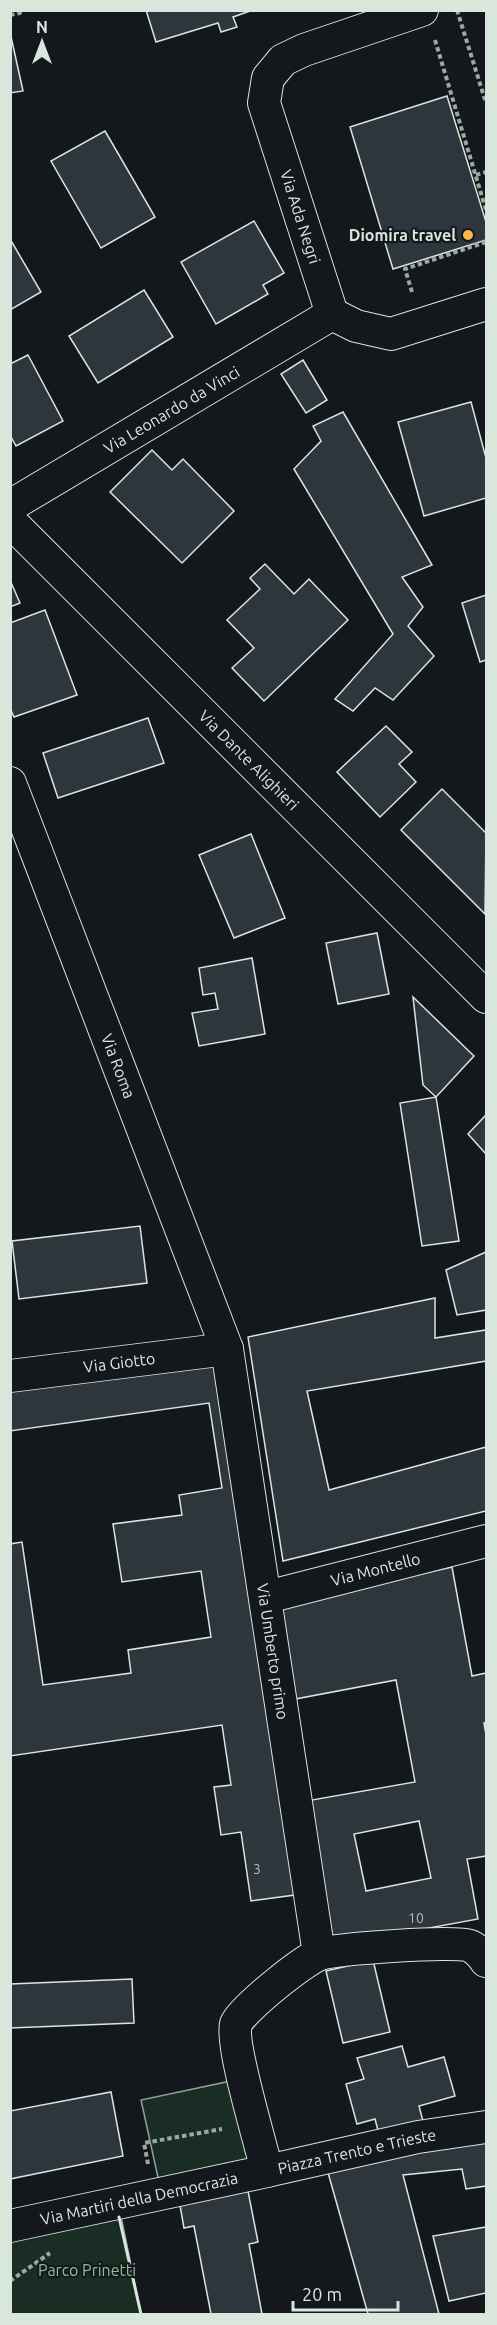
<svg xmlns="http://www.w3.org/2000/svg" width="497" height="2325" viewBox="0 0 497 2325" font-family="Ubuntu,sans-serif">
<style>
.green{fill:#1a2d24;stroke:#939e99;stroke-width:1.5}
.building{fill:#2c363c;stroke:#d8e6dc;stroke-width:1.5;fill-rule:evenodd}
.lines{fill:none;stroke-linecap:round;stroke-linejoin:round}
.street-casing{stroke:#d8e6dc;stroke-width:34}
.path{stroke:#9da8a2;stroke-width:4;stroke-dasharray:4.5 3;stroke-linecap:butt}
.street{stroke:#14181c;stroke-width:32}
.wall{stroke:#d8e6dc;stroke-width:3}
.poi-dot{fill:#ffb74d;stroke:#14181c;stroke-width:2}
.labels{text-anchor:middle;stroke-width:4.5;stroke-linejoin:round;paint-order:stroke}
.number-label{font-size:14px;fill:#adbab4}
.street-label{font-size:16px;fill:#d8e6dc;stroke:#14181c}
.poi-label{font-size:16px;font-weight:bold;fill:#d8e6dc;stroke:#14181c;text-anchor:end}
.park-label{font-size:16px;fill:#8ac095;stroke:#14181c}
</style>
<rect width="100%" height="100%" fill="#14181c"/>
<g class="green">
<path d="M231,2081l18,82 -90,19 -18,-82z"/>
<path d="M121,2216l20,98h-130v-74z"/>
</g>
<g class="building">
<path d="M146,10h107l-20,7 4,10 -16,5 -3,-9 -62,19z"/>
<path d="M10,32l13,59 -13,2z"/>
<path d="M447,96l39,126v18l-93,29 -43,-142z"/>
<path d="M105,131l50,86 -54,31 -50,-87z"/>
<path d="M254,221l30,52 -21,12 5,9 -52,30 -35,-62z"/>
<path d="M10,239l31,53 -31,18z"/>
<path d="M144,290l29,47 -75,46 -29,-47z"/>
<path d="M28,355l35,66 -47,25 -6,-11v-71z"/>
<path d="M303,360l24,40 -21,13 -25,-39z"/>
<path d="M471,402l15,56v40l-62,18 -26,-94z"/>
<path d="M343,412l89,153 -30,12 21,30 -15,19 26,30 -41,44 -18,-12 -22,23 -18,-12 58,-65 -99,-165 27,-28 -8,-15z"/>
<path d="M152,450l20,20 11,-11 51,52 -52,52 -72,-71z"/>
<path d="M265,564l29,30 15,-15 39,41 -84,81 -32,-33 22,-20 -27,-28 33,-31 -10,-11z"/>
<path d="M10,580l10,23 -10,4z"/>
<path d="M486,595v65l-6,2 -18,-59z"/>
<path d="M45,610l32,85 -63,22 -4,-9v-85z"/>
<path d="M148,718l16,45 -106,35 -15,-45z"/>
<path d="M386,726l26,26 -13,12 17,18 -36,35 -43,-45z"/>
<path d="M442,789l44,44 -1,81 -84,-84z"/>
<path d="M251,834l34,84 -51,20 -35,-83z"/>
<path d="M377,933l12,61 -51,10 -12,-61z"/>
<path d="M252,958l13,76 -66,12 -7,-33 26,-4 -3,-16 -12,2 -4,-27z"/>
<path d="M413,997l61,59 -38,41 -13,-12z"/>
<path d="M436,1097l23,144 -37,5 -22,-143z"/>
<path d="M486,1115v39l-18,-20z"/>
<path d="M140,1226l7,57 -128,16 -7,-58z"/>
<path d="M486,1252v58l-29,5 -11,-45z"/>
<path d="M435,1298v40l51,-8v31l-179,30 22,99 157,-43v64l-203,50 -35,-224z"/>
<path d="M226,1355l76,539 -51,7 -10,-69 -20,3 -7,-48 17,-2 -9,-60 -212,31v-212l12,-2 21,143 88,-12 -3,-23 83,-13 -10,-66 -79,11 -9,-58 69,-9 -3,-20 43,-7 -13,-85 -199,28v-46z"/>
<path d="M452,1567l20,109 14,-3v49l-2,1 2,12v121l-19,3 11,60 -146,27 -26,-145 109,-19 -19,-102 -106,20 -13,-94zM419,1821l12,57 -65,13 -12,-57z"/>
<path d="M373,1960l17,72 -47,11 -17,-72z"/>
<path d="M132,1979l2,44 -124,5v-44z"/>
<path d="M402,2046l6,21 36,-10 11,39 -36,10 6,23 -44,13 -6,-23 -18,5 -11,-40 18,-5 -7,-21z"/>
<path d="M111,2092l12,64 -113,23v-68z"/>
<path d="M486,2132v54l-20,3 -4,-20 -59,6 36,139h-71l-43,-152z"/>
<path d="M246,2181l12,61 -9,2 13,70h-51l-17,-88 -10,2 -6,-34z"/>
<path d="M486,2227v66l-37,8 -16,-65z"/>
</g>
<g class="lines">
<defs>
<g id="street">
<path id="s1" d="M422,10l-118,40 -21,10 -15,18 -4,25 68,211 24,12 35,8 95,-30"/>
<path id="s2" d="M10,506l322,-192"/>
<path id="s3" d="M10,521l476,476"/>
<path id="s4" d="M10,783l217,566 92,605"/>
<path id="s5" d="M10,1376l217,-27"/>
<path id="s6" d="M267,1597l219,-56"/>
<path id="s7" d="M486,1961c-4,-6 -9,-12 -16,-15 -15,-6 -133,3 -150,8 -15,5 -79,56 -84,70 -6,20 25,120 31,147l151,-34 68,-10"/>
<path id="s8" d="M10,2226l257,-55"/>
</g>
</defs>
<use href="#street" class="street-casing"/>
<g class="path">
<path d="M457,10l29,93"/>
<path d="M10,15l10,-2 -1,-3"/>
<path d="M435,40l51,170"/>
<path d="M476,175l10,-3"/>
<path d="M412,292l-7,-23 81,-27"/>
<path d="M148,2164l-4,-21 78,-14"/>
<path d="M10,2281l40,-28"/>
</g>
<use href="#street" class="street"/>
<path class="wall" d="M119,2217l22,97"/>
</g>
<circle class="poi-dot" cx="468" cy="235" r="6"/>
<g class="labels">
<g class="number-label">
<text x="257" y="1874">3</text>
<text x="416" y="1923">10</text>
</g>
<g class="street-label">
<text dy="6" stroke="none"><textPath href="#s1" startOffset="316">Via Ada Negri</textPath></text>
<text dy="6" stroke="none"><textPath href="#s2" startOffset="188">Via Leonardo da Vinci</textPath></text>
<text dy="6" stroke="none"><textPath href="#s3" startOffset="338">Via Dante Alighieri</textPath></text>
<text dy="6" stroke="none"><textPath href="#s4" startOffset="303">Via Roma</textPath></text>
<text dy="6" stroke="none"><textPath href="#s5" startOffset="110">Via Giotto</textPath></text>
<text dy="6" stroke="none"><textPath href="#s6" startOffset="112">Via Montello</textPath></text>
<text dy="6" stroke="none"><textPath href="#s4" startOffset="912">Via Umberto primo</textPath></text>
<text dy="6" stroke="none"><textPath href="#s7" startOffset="526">Piazza Trento e Trieste</textPath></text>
<text dy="6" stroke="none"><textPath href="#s8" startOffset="132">Via Martiri della Democrazia</textPath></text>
</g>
<g class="poi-label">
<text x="456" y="241">Diomira travel</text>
</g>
<g class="park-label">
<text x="87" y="2276">Parco Prinetti</text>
</g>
</g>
<rect width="497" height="2325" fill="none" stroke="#d8e6dc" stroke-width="24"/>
<g transform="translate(42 42)" stroke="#14181c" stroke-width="4.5" paint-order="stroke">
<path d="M0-4.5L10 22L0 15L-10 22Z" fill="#d8e6dc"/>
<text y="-9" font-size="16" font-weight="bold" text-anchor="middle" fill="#d8e6dc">N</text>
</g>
<path d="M293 2301v9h105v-9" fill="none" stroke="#d8e6dc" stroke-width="3"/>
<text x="302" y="2301" font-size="18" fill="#d8e6dc" stroke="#14181c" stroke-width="4.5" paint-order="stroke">20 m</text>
</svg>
